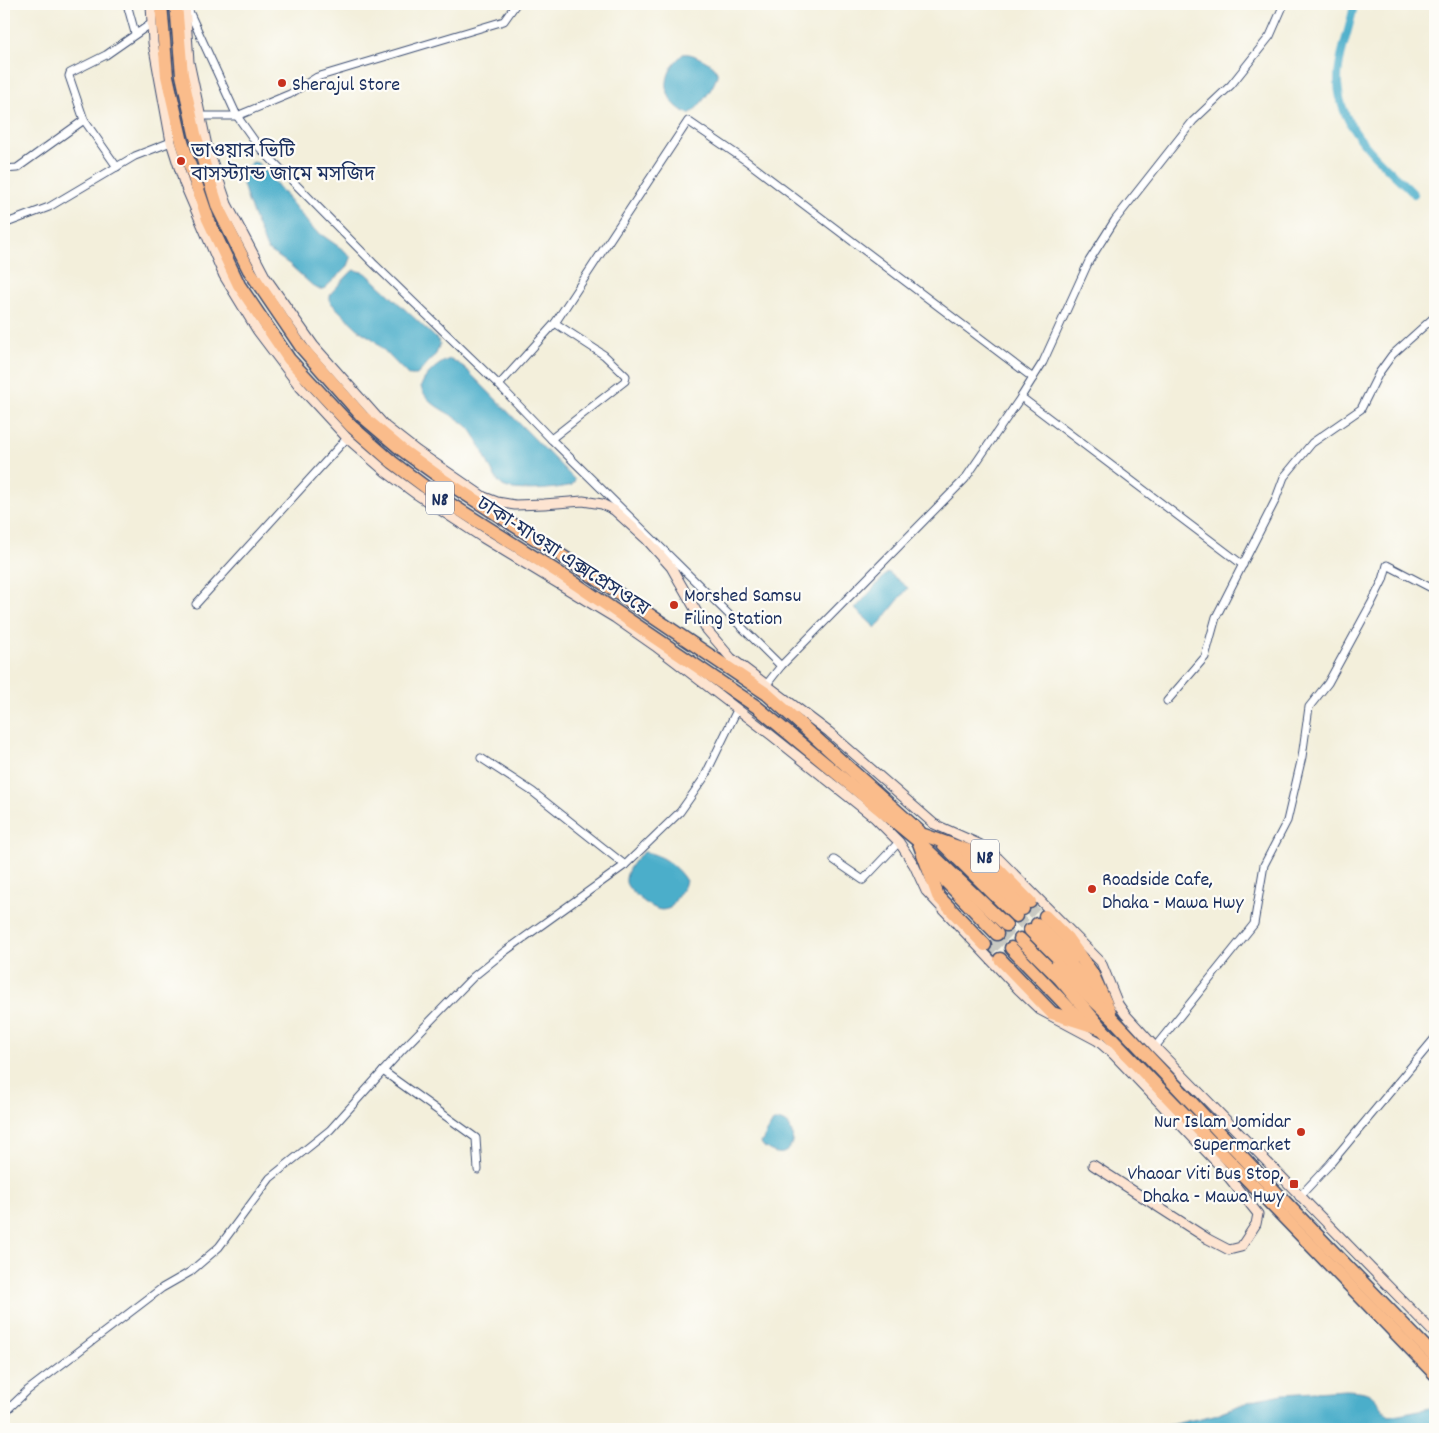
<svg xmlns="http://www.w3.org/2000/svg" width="1439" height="1433" viewBox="0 0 1439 1433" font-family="Dekko,'Noto Sans Bengali',sans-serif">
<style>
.water{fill:#4baeca;stroke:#336e94}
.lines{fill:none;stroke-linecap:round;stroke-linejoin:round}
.canal{stroke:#4baeca;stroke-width:8}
.highway-tunnel{stroke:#c8c9c2;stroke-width:12;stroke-dasharray:12 6;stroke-linecap:butt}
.street-casing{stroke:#3b4c71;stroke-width:9}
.secondary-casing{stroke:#3b4c71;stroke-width:11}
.highway-casing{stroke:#3b4c71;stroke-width:15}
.street{stroke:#fff;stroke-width:7}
.secondary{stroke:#fde4d1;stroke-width:9}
.highway{stroke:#fabc8b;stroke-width:12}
.poi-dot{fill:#c8321e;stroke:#fdfcf7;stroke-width:2}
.labels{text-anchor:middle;stroke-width:4.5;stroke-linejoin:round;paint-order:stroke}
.shield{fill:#fdfcf7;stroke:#5f6c8c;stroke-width:1}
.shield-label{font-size:19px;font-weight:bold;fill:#1b2f5e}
.poi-label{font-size:20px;fill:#1b2f5e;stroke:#fdfcf7;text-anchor:start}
.street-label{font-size:20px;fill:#1b2f5e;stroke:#fdfcf7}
</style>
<rect width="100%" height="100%" fill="#fdfcf7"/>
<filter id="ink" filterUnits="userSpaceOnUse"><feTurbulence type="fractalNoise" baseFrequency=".02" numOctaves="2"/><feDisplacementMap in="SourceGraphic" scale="10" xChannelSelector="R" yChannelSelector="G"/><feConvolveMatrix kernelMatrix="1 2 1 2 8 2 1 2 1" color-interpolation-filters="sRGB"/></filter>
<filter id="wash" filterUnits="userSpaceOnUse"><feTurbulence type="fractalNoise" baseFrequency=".0096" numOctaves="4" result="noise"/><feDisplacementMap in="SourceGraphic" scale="20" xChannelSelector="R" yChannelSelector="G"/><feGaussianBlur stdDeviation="1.12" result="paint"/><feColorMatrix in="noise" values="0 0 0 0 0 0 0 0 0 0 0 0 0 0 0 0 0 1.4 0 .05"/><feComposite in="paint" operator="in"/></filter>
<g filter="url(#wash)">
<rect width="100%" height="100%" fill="#f3efdb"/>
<g class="water">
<path d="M683,54c8,-1 12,2 19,5 5,3 13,6 15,13 2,9 -19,38 -28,42 -29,-12 -28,-41 -6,-60z"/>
<path d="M254,162l4,1 8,8 46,57 33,23 6,7 -3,8 -24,23h-6l-5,-3 -24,-22 -22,-15 -19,-48 -6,-20 1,-9 8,-9z"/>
<path d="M354,270l12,3 72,67 2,4 -4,10 -19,21h-9l-35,-36 -13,-8 -30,-29v-5l1,-4 20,-21z"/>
<path d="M451,359l13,8 111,113 -3,5c-13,4 -57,8 -69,1 -11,-7 -22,-44 -33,-57 -14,-16 -42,-20 -49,-42 2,-11 19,-26 30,-28z"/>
<path d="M888,572l20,16 -32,40 -21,-19z"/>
<path d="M644,852c15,1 34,15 42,29l-2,6 -14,21c-5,2 -10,3 -15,0 -8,-3 -28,-18 -29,-26 -1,-11 9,-24 18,-30z"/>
<path d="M781,1121c16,5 14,28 2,32 -6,2 -14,-3 -19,-6l-3,-4 12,-21z"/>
<path d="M1345,1390c30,1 26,5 44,26l46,-9v22h-283l62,-14 42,-16 28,-5z"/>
</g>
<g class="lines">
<path class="canal" d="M1354,4c-3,21 -12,42 -15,63 -9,56 40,92 75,127"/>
</g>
</g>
<g filter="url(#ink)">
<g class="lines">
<g class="highway-tunnel">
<path d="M1027,905l14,14"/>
<path d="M1016,916l14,14"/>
<path d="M1001,929l15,15"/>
<path d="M993,938l14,14"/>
<path d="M985,945l15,14"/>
</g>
<defs>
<g id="street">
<path d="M127,4l8,29"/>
<path d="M187,7l50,109 22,31 114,116 126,122 52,54 230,227 -14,18"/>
<path d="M201,116h36l53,-22 27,-17 187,-56 12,-17"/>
<path d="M84,120l-15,-44 1,-3 36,-18 46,-32"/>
<path d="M4,169l13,-1 67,-48 33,47"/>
<path d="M4,224l45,-17 86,-51 36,-14"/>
<path d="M555,323l133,-202 57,39 288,218"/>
<path d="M499,385l56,-62 49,32 22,21 -1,5 -74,58"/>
<path d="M1021,397l222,168"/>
<path d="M196,604l151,-166"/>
<path d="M781,666l184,-187 56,-82 22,-35 46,-101 26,-41 78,-99 38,-36 39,-49 14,-32"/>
<path d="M1167,701l38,-44 11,-40 59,-116 9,-24 28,-34 49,-34 18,-36 13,-18 40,-36 3,2"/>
<path d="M481,758l52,34 92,73"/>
<path d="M834,860l29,20 36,-38"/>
<path d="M1155,1047l99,-123 10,-59 23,-44 15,-64 7,-50 19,-24 43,-79 12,-24 4,-15 48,25"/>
<path d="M383,1071l93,67 2,32"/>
<path d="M1299,1197l31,-33 105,-126"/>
<path d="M4,1413l24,-23 134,-102 28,-16 29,-25 51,-69 60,-48 72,-80 71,-73 31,-25 121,-87 55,-53 24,-34 33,-68"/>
</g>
<g id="secondary">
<path d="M151,4l2,39 18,99 13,41 40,93 33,54 43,57 47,51 39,34 30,22 67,44 132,80 40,28 116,89 104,83 24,24 15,23 12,26 92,98 22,21 58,31 15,13 105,110 40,50 -2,10 -15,23 -12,3 -21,-11 -115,-74"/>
<path d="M185,4l4,58 18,84 20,58 39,74 48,68 71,80 32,25 67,46 13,5 18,3 29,-1 39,-3 19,3 12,6 33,30 24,27 36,63 24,28 98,74 105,92 45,20 19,14 103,104 17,42 7,10 30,33 280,287"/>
</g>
<g id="highway">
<path d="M161,4l6,72 15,66 26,77 31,66 50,74 62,67 41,36 44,33 128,81 193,131 161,134 88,84"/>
<path d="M176,4l6,71 13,59 23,74 31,62 53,78 60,68 40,34 43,31 128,82 194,131 152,137"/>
<path d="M924,835l62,22 44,45"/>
<path d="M919,843l19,53 47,49"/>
<path d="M943,844l73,72"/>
<path d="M967,852l56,57"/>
<path d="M929,864l68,70"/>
<path d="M1045,916l22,22 25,35 18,39"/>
<path d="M1037,924l35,35"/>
<path d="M1030,930l37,37"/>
<path d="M1020,939l39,39 43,51 333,345"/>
<path d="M1011,948l71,74"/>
<path d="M1000,959l52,54 50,16"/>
<path d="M1065,959l32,32"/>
<path d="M1057,965l56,54 174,185 148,153"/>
</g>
</defs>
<use href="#street" class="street-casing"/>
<use href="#secondary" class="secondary-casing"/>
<use href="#highway" class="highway-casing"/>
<use href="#street" class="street"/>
<use href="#secondary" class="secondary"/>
<use href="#highway" class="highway"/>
</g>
</g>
<g class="poi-dot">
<circle cx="282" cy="83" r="5"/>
<circle cx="181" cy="161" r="5"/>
<circle cx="674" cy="605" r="5"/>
<circle cx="1092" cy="889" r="5"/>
<circle cx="1301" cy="1132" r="5"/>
<rect x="1289" y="1179" width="10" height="10" rx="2.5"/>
</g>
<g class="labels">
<g class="shield">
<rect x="426" y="481.5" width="28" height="33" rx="4"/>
<rect x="971" y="839.5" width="28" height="33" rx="4"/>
</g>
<g class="shield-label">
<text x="440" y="505">N8</text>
<text x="985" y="863">N8</text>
</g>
<g class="poi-label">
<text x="292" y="90">Sherajul Store</text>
<text x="191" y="157">ভাওয়ার ভিটি<tspan x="191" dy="23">বাসস্ট্যান্ড জামে মসজিদ</tspan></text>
<text x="684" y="601">Morshed Samsu<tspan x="684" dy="23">Filing Station</tspan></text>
<text x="1102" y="885">Roadside Cafe,<tspan x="1102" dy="23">Dhaka - Mawa Hwy</tspan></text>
<text x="1291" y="1127" text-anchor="end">Nur Islam Jomidar<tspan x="1291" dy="23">Supermarket</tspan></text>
<text x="1284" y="1179" text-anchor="end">Vhaoar Viti Bus Stop,<tspan x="1284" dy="23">Dhaka - Mawa Hwy</tspan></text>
</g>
<g class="street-label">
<text transform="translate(564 555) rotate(33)" y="7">ঢাকা-মাওয়া এক্সপ্রেসওয়ে</text>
</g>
</g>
<rect width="1439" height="1433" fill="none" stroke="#fdfcf7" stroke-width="20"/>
</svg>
